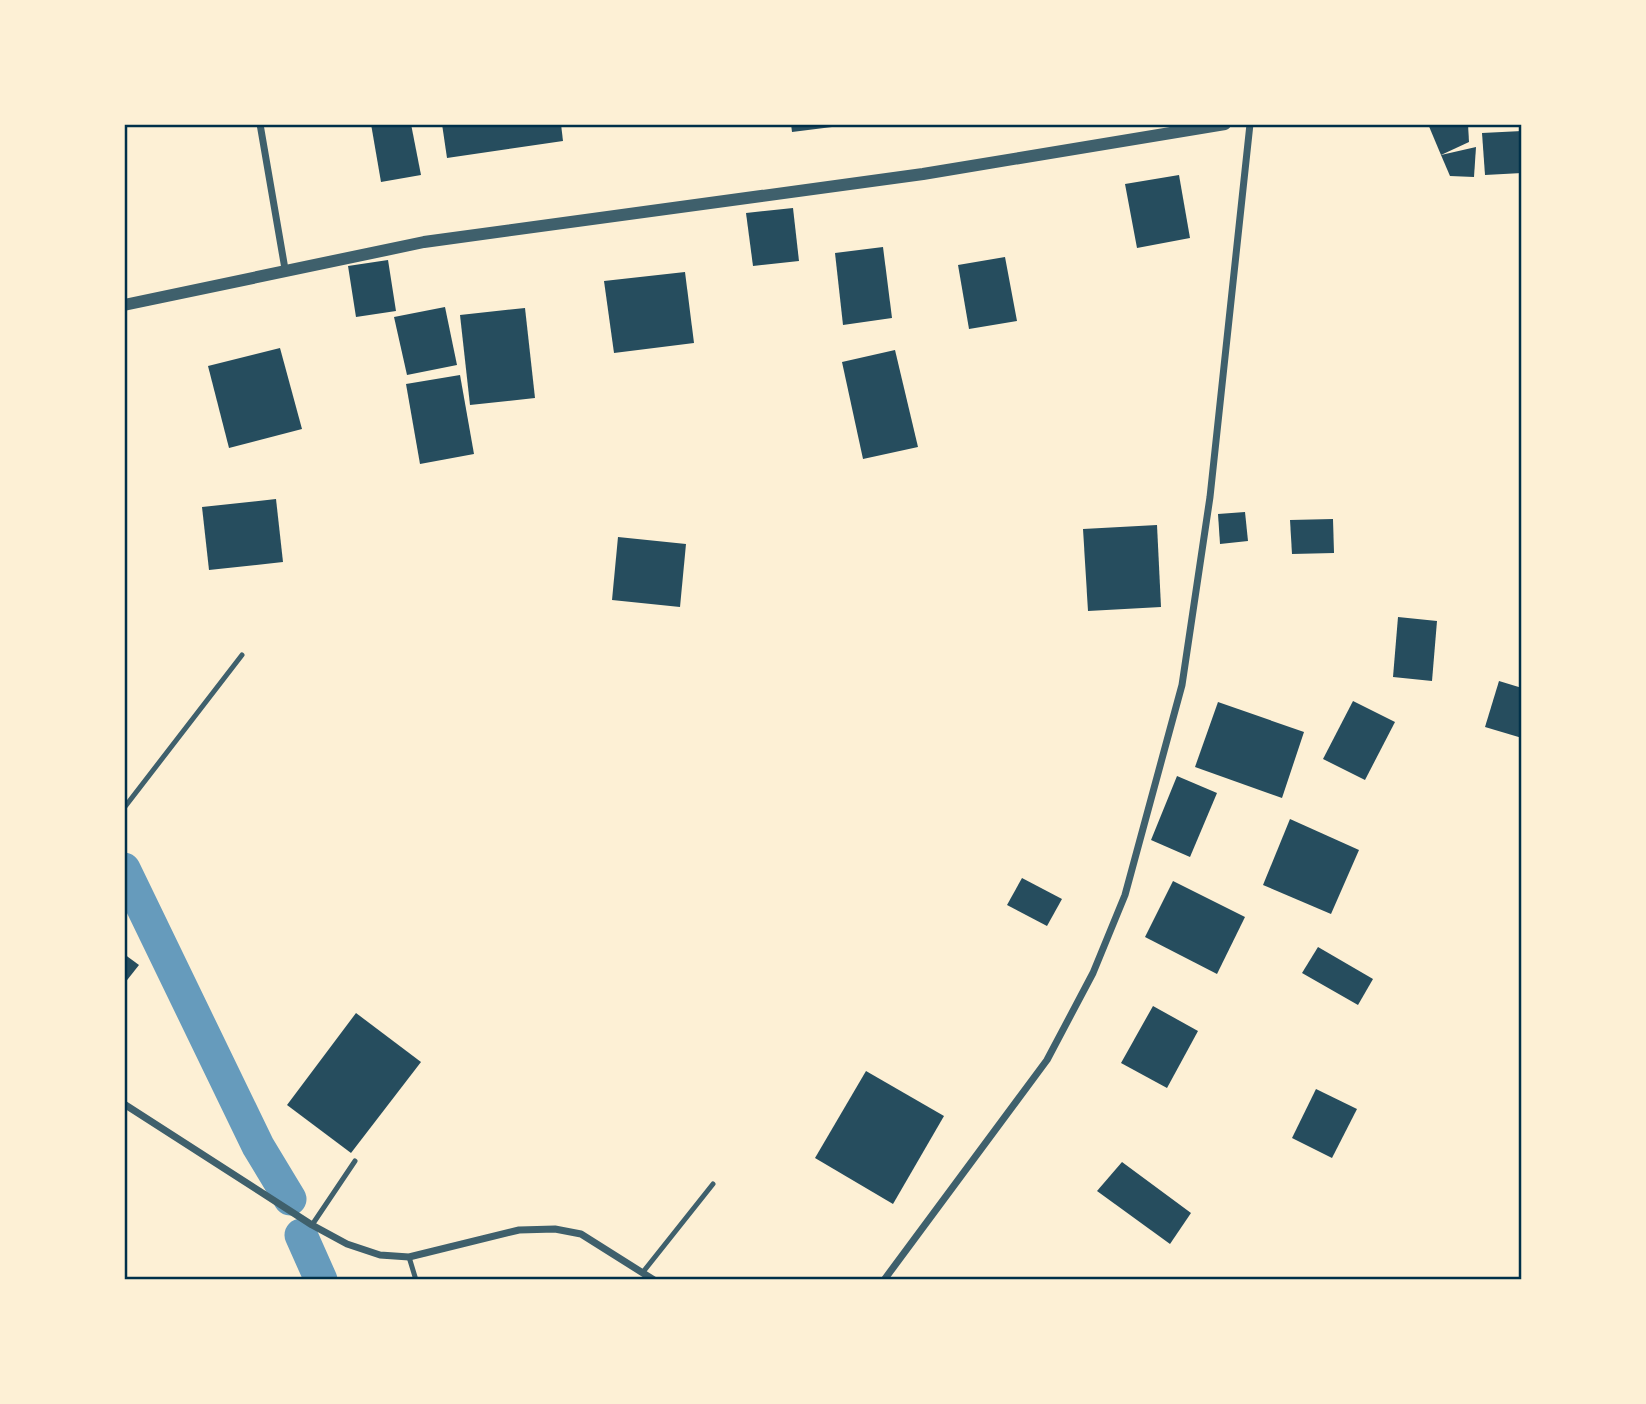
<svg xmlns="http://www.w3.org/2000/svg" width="1646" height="1404" viewBox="0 0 1646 1404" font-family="'Exo 2',sans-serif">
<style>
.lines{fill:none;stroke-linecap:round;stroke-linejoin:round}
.canal{stroke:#669bbc;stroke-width:33}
.building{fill:#264d5e}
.service{stroke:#3f606c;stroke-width:5}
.minor{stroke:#3f606c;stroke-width:7}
.tertiary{stroke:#3f606c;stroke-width:12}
.neatline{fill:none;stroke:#003049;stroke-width:2.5}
</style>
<rect width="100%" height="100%" fill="#fdf0d5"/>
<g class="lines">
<g class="canal">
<path d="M124,869l134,277 32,53"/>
<path d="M301,1235l20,45"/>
</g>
</g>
<g class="building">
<path d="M371,124h40l10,51 -40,7z"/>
<path d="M442,124h119l2,17 -116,17z"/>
<path d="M791,124h49v2l-48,6z"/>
<path d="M1428,124h40l1,18 -28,13z"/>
<path d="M1522,131v42l-37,2 -3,-42z"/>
<path d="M1476,147l-2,30 -24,-1 -9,-21z"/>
<path d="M1179,175l11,63 -53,10 -12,-64z"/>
<path d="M793,208l6,53 -46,5 -7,-53z"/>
<path d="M883,247l9,71 -49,7 -8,-72z"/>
<path d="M1005,257l12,64 -48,8 -11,-64z"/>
<path d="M388,260l8,51 -40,6 -8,-51z"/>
<path d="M685,272l9,71 -80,10 -10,-72z"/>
<path d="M445,307l12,58 -50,10 -13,-58z"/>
<path d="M525,308l10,90 -65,7 -10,-90z"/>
<path d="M280,348l22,81 -73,19 -21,-82z"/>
<path d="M895,350l23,97 -55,12 -21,-97z"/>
<path d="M460,375l14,79 -54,10 -14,-80z"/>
<path d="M276,499l7,63 -74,8 -7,-63z"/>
<path d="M1245,512l3,29 -28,3 -2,-30z"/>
<path d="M1333,519l1,34 -42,1 -2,-34z"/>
<path d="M1157,525l4,82 -73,4 -5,-82z"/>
<path d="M618,537l68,7 -6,63 -68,-7z"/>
<path d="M1398,617l39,4 -5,60 -39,-4z"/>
<path d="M1499,681l23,7v50l-37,-11z"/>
<path d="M1353,701l42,21 -30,58 -42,-21z"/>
<path d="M1218,702l86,30 -22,66 -87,-31z"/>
<path d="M1177,776l40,17 -27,64 -39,-17z"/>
<path d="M1290,819l69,31 -28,64 -68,-29z"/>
<path d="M1022,878l40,21 -15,27 -40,-21z"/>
<path d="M1173,881l72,36 -28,57 -72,-37z"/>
<path d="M1318,947l55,32 -15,26 -56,-32z"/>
<path d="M124,954l15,11 -15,19z"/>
<path d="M1153,1006l45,25 -31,57 -46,-25z"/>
<path d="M356,1013l65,49 -70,91 -64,-48z"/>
<path d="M866,1071l78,45 -51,88 -78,-46z"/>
<path d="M1316,1089l41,20 -25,49 -40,-20z"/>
<path d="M1122,1162l69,51 -21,31 -73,-53z"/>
</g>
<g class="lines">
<g class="service">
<path d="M124,808l118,-153"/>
<path d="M312,1225l43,-64"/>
<path d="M409,1257l7,23"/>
<path d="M643,1272l70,-88"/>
</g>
<g class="minor">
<path d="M260,124l25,145"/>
<path d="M124,1104l188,121 35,19 33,11 29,2 110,-27 36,-1 26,5 73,46"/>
<path d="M884,1280l163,-220 46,-87 32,-78 57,-210 28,-188 40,-373"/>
</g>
<path class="tertiary" d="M124,305l300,-63 499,-68 302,-50"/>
</g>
<rect width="1646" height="1404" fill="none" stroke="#fdf0d5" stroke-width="252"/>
<rect x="126" y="126" width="1394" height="1152" class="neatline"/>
</svg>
